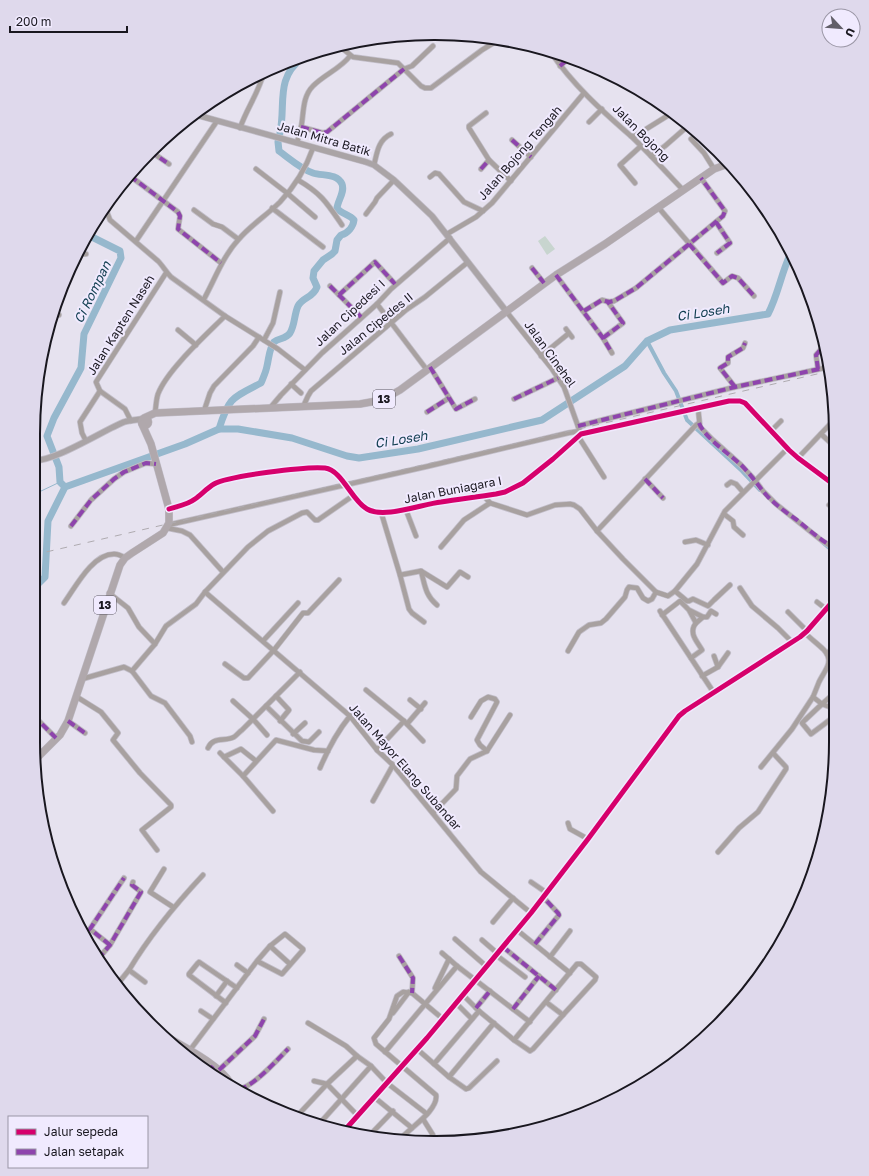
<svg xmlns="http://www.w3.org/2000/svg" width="869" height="1176" viewBox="0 0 869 1176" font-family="'Golos Text',sans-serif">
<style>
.green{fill:#c8d5cf}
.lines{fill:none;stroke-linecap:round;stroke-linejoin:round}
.stream{stroke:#96b8cd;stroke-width:1}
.canal{stroke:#96b8cd;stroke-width:4}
.river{stroke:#96b8cd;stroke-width:7}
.minor-casing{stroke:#c2bec9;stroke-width:6}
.major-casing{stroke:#c2bec9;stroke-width:7}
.highway-casing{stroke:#c2bec9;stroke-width:8}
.minor{stroke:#a8a1a0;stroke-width:4.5}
.major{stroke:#aaa4a6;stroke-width:5.5}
.highway{stroke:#b0a8ac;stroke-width:7}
.rail{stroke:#afabb0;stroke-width:1;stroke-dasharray:7 7;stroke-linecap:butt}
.quiet{stroke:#8e44ad;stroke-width:4;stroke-dasharray:8 4;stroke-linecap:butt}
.cycleway-casing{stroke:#f0eafe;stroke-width:8}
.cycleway{stroke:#d6006c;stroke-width:5}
.labels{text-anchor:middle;stroke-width:4;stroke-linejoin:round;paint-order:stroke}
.shield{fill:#f0eafe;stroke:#5a5662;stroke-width:1}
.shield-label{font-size:11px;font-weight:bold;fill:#19171f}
.street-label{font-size:12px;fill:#19171f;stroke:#f0eafe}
.water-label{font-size:13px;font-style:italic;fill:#113e50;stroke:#f0eafe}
.rim{fill:none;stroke:#19171f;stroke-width:2}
</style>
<rect width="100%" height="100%" fill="#e6e2ef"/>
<path class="green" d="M545,236l10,13 -8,6 -9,-14z"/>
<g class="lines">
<path class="stream" d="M34,496l5,-4 21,-10"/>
<g class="canal">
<path d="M647,341l17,32 12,18 11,29 55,51 18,19"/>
<path d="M822,542l12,10"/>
</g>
<g class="river">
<path d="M280,133c6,-29 -5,-54 22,-75"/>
<path d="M219,429c10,-32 13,-31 42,-46 2,-5 5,-11 6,-17 2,-8 2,-17 7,-24 5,-4 12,-3 16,-9 5,-8 4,-18 8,-27 5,-9 15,-8 19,-19l-4,-9 1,-7 9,-11 9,-6 3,-3 2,-11 4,-5c7,-2 12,-8 13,-15 -5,-6 -13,-6 -17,-12 1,-8 8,-16 5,-24 -5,-11 -20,-8 -29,-11 -12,-4 -23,-14 -34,-22l-1,-9"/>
<path d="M65,487l-5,-5 -1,-15 -12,-31 7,-18 27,-50 3,-34 37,-76 -1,-7 -32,-16"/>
<path d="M33,589l12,-12 3,-56 17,-34 120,-43 34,-15h19l54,9 55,18 12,2 59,-9 124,-29 83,-54 22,-25 23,-11 98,-16c10,-19 13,-40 22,-59"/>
</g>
<defs>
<g id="minor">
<path d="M338,45l15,12 45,6 23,23 4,2h6l51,-38 18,-11"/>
<path d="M550,51c22,33 52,60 82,86 18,17 34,35 51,53"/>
<path d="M560,66l10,-9"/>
<path d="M486,113l-17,13v2l20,32 22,21"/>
<path d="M589,122l13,-13"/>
<path d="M301,127l22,6 4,-1 77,-63 8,-3 21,-20"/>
<path d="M240,128c7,-20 19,-36 24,-56"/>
<path d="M631,136h4l37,-23"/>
<path d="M691,139l13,14 10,16"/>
<path d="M512,140l19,17"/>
<path d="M297,143c1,-5 3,-10 4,-15 3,-15 1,-31 12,-42 12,-12 27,-17 37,-30"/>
<path d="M150,151l19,13"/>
<path d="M651,156l14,-10 24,-21"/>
<path d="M374,165c3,-12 4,-25 17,-31"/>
<path d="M256,169l31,24 28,24"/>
<path d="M481,169l8,-9"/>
<path d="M130,176l48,36 2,4 -2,13 43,34"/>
<path d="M430,177l5,-4 4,1 25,28 19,9"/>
<path d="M298,180c24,14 29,23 44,45"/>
<path d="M635,183l-15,-18 21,-19"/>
<path d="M116,192l-9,20 3,8 48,41c5,5 8,11 13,16l54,39 53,33 27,21"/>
<path d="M658,207l65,76 9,-7 6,2 16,18"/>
<path d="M272,208l51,39"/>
<path d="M194,210l19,14 9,3 16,12"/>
<path d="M366,214l9,-12 2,-4 17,-18"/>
<path d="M716,222l14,21 -13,10"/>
<path d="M447,234l29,-17 16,-14 92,-110"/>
<path d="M136,241l81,-120"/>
<path d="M78,254h8"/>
<path d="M532,268l12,15"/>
<path d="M556,275l47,63 9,15"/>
<path d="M330,286l31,31"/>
<path d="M806,287l2,2"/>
<path d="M339,295l36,-33 20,22"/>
<path d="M204,299c11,-20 19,-43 35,-60 12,-14 28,-24 41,-37 15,-16 26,-34 33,-54"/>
<path d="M377,304l50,66"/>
<path d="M506,311l46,58 12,18 15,42"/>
<path d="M584,311l18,-11 7,2 5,-1 22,-13 87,-72 2,-5 -24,-33"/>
<path d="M53,313l6,2"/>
<path d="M566,329l6,8"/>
<path d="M178,330l18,15"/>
<path d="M603,338l20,-15 -15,-21"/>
<path d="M264,340l9,-17 7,-31"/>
<path d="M541,356l27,-22"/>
<path d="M430,367l26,42 19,-10"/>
<path d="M818,369l-2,-14 7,-8"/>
<path d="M291,384l10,9"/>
<path d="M735,387l-15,-19 8,-5v-6l15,-9 2,-5"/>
<path d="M514,399l44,-21"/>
<path d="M303,407l5,-11 3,-5 95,-81 19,-13 43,-35"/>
<path d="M270,408l11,-13 41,-42 55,-49 14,-15 59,-51"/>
<path d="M698,408l2,19 13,13 28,25 13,14 9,12 13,13 45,36 13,8"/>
<path d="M204,411l6,-18 4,-7 39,-40 6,-9"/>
<path d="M427,412l22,-14"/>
<path d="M155,413c1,-6 1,-13 3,-19 9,-24 48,-59 67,-78"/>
<path d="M131,421l-6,-12 -25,-18 -4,-9 70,-109"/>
<path d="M578,426l157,-39 94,-20"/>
<path d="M771,431l10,-10"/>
<path d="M821,434l12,11"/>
<path d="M578,436l26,41"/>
<path d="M86,441l-4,-8 -2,-11 20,-31"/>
<path d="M798,458l35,-37"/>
<path d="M645,479l18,19"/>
<path d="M727,485l4,-3 5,2 7,8"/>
<path d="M484,496l6,7 37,12 28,-10 15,-1 4,1 6,4 17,22 26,28 33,33 12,4 7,-5 22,-27 28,-53 62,-62"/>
<path d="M829,505l4,-4"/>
<path d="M169,509c9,-3 18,-4 26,-10 6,-4 12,-11 19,-15 14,-8 93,-18 111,-16 17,2 27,33 42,41 17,10 55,-5 74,-7 18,-3 37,-5 55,-8l9,-2 18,-9 30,-24 28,-25 148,-33h11l5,2 44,47 9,8 35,26"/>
<path d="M406,510l10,26"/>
<path d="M381,512l19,63 21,-4 26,16 13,-15 8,5"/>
<path d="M724,514l9,7 1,6 9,8"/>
<path d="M168,525l261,-59 139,-33 12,-2"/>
<path d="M71,526l20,-26 23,-21 10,-7 22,-9 10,1"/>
<path d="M167,528l15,3 8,4 33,37"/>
<path d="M597,531l99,-106 3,-2"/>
<path d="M685,542l11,-2 12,5"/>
<path d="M441,547l23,-27 26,-17"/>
<path d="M421,571c4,14 4,24 16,34"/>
<path d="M400,575l9,34 3,4 12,9"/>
<path d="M740,588l12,18 26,22 14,14"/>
<path d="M675,591l12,10h2l4,-2 15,7 6,-6 16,-15"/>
<path d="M205,592l145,124 27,34 16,15 33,40 55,67 50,41"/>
<path d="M109,593l19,15 11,19 16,17"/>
<path d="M817,602l9,7"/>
<path d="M64,603c11,-15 28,-49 50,-49 4,0 8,2 11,4"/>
<path d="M660,611l54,82"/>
<path d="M788,612l19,19"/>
<path d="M662,615l18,-14 9,9 7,13 7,-6 -14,-7"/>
<path d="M703,617h4l4,-6 5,3"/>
<path d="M805,633c6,6 13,11 19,17 11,12 0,21 -5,32 -2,5 -4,10 -6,15l9,7 -17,16 -3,3 9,11 24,-18"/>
<path d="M263,641l35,-38"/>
<path d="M568,651l11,-19 10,-7 12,-2 5,-4 19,-22 2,-7 2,-3 8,1 6,10 5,3 4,-2 4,-7"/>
<path d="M827,654l7,-8"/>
<path d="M714,656l4,11"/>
<path d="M691,658l11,-8c-5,-9 -14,-17 -6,-27"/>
<path d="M225,664l19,14h4l26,-28 29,-37h5l31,-33"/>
<path d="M132,671l19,25 14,7 25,33 2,6"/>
<path d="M702,676l16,-9 10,-14"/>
<path d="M82,679l42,-12 8,4 23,-27 11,-18 30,-22 9,-12 43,-45 20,-16 34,-18 5,-1 8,8h3l36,-25"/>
<path d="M366,690l38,31 19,20"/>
<path d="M276,696l13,14 -9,11"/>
<path d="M77,697l24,15 17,21 -5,7 27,33 31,32v2l-29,23 15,20"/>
<path d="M830,697l-8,7 13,5"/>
<path d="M410,700l11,9"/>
<path d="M233,701l20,18 14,16"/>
<path d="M266,706l36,35 7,1 10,-10"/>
<path d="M33,717h2l21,21"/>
<path d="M471,717l10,-16 7,-4 7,2 2,3 -1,2 -19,36 3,5 7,6"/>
<path d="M68,721l17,12"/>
<path d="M407,724l18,-21"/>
<path d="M293,734l12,-11"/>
<path d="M208,748c5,-12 17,-6 26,-11 3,-2 5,-5 8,-7l58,-58"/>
<path d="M377,750l27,-29"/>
<path d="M220,753l23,23"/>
<path d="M224,757l17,-8 15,12"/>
<path d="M761,767l31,-38 21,-32"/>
<path d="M320,768c8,-19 17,-36 30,-52"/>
<path d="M373,801l20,-36"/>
<path d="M273,811l-30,-35 1,-1 32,-35 38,10 14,1"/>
<path d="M433,813l23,-24 1,-13 13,-17 17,-8 23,-36"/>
<path d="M568,823l2,6 18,10"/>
<path d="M718,852l21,-24 19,-16 28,-43v-2l-13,-14"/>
<path d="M164,869l-14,23 23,15"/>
<path d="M531,882l16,11"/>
<path d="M493,922l20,-24"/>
<path d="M517,930l53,43"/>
<path d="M455,939l31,27"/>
<path d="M482,940l15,13"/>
<path d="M535,944l24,-29 -1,-2 -15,-16"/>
<path d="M110,945l-20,-16 34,-51"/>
<path d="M270,946l20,18"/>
<path d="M503,947l53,43"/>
<path d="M442,953l15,13"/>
<path d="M496,955l29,22"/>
<path d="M399,956l14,22 -1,15"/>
<path d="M550,957l20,-26"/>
<path d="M98,959l12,-14 31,-53 -9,-7 1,-3"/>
<path d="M237,965l11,8"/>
<path d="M129,970c21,-35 46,-65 74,-95"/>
<path d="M116,986l13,-16 16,12"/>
<path d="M435,988l14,-29"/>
<path d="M463,995l16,16 35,29 16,11 3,-2 30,-34"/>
<path d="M216,996l11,-15"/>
<path d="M226,1003l-37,-28v-1l9,-11 1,-1 38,26"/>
<path d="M456,1003l16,16"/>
<path d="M476,1008l14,-17"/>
<path d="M513,1009l26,-33"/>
<path d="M201,1011l12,8"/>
<path d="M393,1013l16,-21"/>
<path d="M308,1023l38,23 11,10"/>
<path d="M514,1040l63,-76h4l15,13 -1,3 -32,35 -17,-13"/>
<path d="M417,1049l32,28 17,12 3,-1 28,-27"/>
<path d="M190,1050l67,-89 13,-15 15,-12 18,15v1l-21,24 -25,-13"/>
<path d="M385,1052l72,-86 73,56"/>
<path d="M434,1064l45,-53"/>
<path d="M219,1070l36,-34 9,-17"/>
<path d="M449,1077l45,-54"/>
<path d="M314,1081l13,3 30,-28 14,10"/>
<path d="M239,1089c14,-2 38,-29 49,-40"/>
<path d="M374,1097l38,31 -11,10"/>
<path d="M298,1115l29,-31 31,32"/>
<path d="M423,1119l10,16"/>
<path d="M320,1123l51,-57 16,17 40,31"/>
<path d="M412,1128c8,-7 26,-21 24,-33l-60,-51 -2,-6 15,-19 8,-23 6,-4 9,1 31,26"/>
<path d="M344,1131l83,-93 104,-125 57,-74 91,-123 6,-5 115,-74 7,-6 27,-31"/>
<path d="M369,1136l24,-25"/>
</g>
<g id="major">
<path d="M193,114l173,48 8,3 20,15 38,36 74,95"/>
<path d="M34,460c18,3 70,-30 90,-38 6,-2 13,-2 19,-3"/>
</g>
<g id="highway">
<path d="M144,418l11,-5 205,-9 22,-4 18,-10 156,-115 49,-31 109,-75 14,-5"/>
<circle cx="145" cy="422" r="3.5"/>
<path d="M35,760l25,-25 8,-14 52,-156 5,-7 7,-5 31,-20 6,-10v-14l-18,-65 -9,-20"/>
<path d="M160,1033c20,12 60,31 71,51"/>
</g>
</defs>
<use href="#minor" class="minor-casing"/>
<use href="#major" class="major-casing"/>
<use href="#highway" class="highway-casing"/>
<use href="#minor" class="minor"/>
<use href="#major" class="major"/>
<use href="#highway" class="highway"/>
<path class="rail" d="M33,555l797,-184"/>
<g class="quiet">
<path d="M560,66l10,-9"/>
<path d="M301,127l22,6 4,-1 77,-63"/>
<path d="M512,140l19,17"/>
<path d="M150,151l19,13"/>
<path d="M481,169l8,-9"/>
<path d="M130,176l48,36 2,4 -2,13 43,34"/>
<path d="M716,222l14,21 -13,10"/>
<path d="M689,244l34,39 9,-7 6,2 16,18"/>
<path d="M532,268l12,15"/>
<path d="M556,275l47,63 9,15"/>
<path d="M330,286l31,31"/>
<path d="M806,287l2,2"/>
<path d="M339,295l36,-33 20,22"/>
<path d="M584,311l18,-11 7,2 5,-1 22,-13 87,-72 2,-5 -24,-33"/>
<path d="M603,338l20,-15 -15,-21"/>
<path d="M430,367l26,42 19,-10"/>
<path d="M818,369l-2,-14 7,-8"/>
<path d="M735,387l-15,-19 8,-5v-6l15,-9 2,-5"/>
<path d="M514,399l44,-21"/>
<path d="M427,412l22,-14"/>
<path d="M699,423c6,15 29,30 41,41 11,10 18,22 28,33 9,9 19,16 29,23 12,10 24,20 37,28"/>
<path d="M578,426l157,-39 94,-20"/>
<path d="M645,479l18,19"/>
<path d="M71,526l20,-26 23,-21 10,-7 22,-9 10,1"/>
<path d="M33,717h2l21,21"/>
<path d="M68,721l17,12"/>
<path d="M535,944l24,-29 -1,-2 -15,-16"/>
<path d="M110,945l-20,-16 34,-51"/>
<path d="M503,947l53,43"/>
<path d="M399,956l14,22 -1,15"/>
<path d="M98,959l12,-14 31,-53 -9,-7 1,-3"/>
<path d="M476,1008l14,-17"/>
<path d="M513,1009l26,-33"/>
<path d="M210,1070l3,-4"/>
<path d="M219,1070l36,-34 9,-17"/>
<path d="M239,1089c14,-2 38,-29 49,-40"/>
</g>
<defs>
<g id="cycleway">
<path d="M169,509c9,-3 18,-4 26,-10 6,-4 12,-11 19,-15 14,-8 93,-18 111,-16 17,2 27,33 42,41 17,10 55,-5 74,-7 18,-3 37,-5 55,-8l9,-2 18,-9 30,-24 28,-25 148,-33h11l5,2 44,47 9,8 35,26"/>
<path d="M344,1131l83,-93 104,-125 57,-74 91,-123 6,-5 115,-74 7,-6 27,-31"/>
</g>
</defs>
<use href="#cycleway" class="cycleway-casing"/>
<use href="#cycleway" class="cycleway"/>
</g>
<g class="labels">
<g class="shield">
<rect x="373" y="390" width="22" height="18" rx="3"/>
<rect x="94" y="596" width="22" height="18" rx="3"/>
</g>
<g class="shield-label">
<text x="384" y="403">13</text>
<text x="105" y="609">13</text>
</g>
<g class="street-label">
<text transform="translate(641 133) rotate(45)" y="4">Jalan Bojong</text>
<text transform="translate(324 139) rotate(16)" y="4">Jalan Mitra Batik</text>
<text transform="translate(520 153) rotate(-49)" y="4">Jalan Bojong Tengah</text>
<text transform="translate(350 313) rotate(-43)" y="4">Jalan Cipedesi I</text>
<text transform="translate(376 324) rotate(-39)" y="4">Jalan Cipedes II</text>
<text transform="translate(121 325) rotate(-58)" y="4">Jalan Kapten Naseh</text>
<text transform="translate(550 354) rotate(54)" y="4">Jalan Cinehel</text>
<text transform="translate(453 490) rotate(-11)" y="4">Jalan Buniagara I</text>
<text transform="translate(405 767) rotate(49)" y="4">Jalan Mayor Elang Subandar</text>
</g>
<g class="water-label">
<text transform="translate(92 292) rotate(-64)" y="5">Ci Rompan</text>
<text transform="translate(703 312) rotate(-9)" y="5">Ci Loseh</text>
<text transform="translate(401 439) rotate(-9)" y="5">Ci Loseh</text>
</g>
</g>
<path d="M0 0H869V1176H0ZM434 40H435A394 394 0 0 1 829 434V742A394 394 0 0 1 435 1136H434A394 394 0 0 1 40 742V434A394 394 0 0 1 434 40Z" fill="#dfd9ec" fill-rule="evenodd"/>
<path class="rim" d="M434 40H435A394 394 0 0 1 829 434V742A394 394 0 0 1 435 1136H434A394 394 0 0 1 40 742V434A394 394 0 0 1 434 40Z"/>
<rect x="8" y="1116" width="140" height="52" fill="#f0eafe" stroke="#9a96a5"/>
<rect x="16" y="1129" width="20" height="6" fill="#d6006c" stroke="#9a96a5"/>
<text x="44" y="1136" font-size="12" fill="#19171f">Jalur sepeda</text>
<rect x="16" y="1149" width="20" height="6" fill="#8e44ad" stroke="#9a96a5"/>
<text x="44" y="1156" font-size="12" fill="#19171f">Jalan setapak</text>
<g transform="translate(841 28) rotate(116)"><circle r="19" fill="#f0eafe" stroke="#9a96a5"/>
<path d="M0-3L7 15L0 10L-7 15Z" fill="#615e68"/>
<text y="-6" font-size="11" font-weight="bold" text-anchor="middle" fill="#19171f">U</text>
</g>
<path d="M10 26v6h117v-6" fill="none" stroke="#19171f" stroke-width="2"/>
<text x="16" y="26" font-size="12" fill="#19171f" stroke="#f0eafe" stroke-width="3" paint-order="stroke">200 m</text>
</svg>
